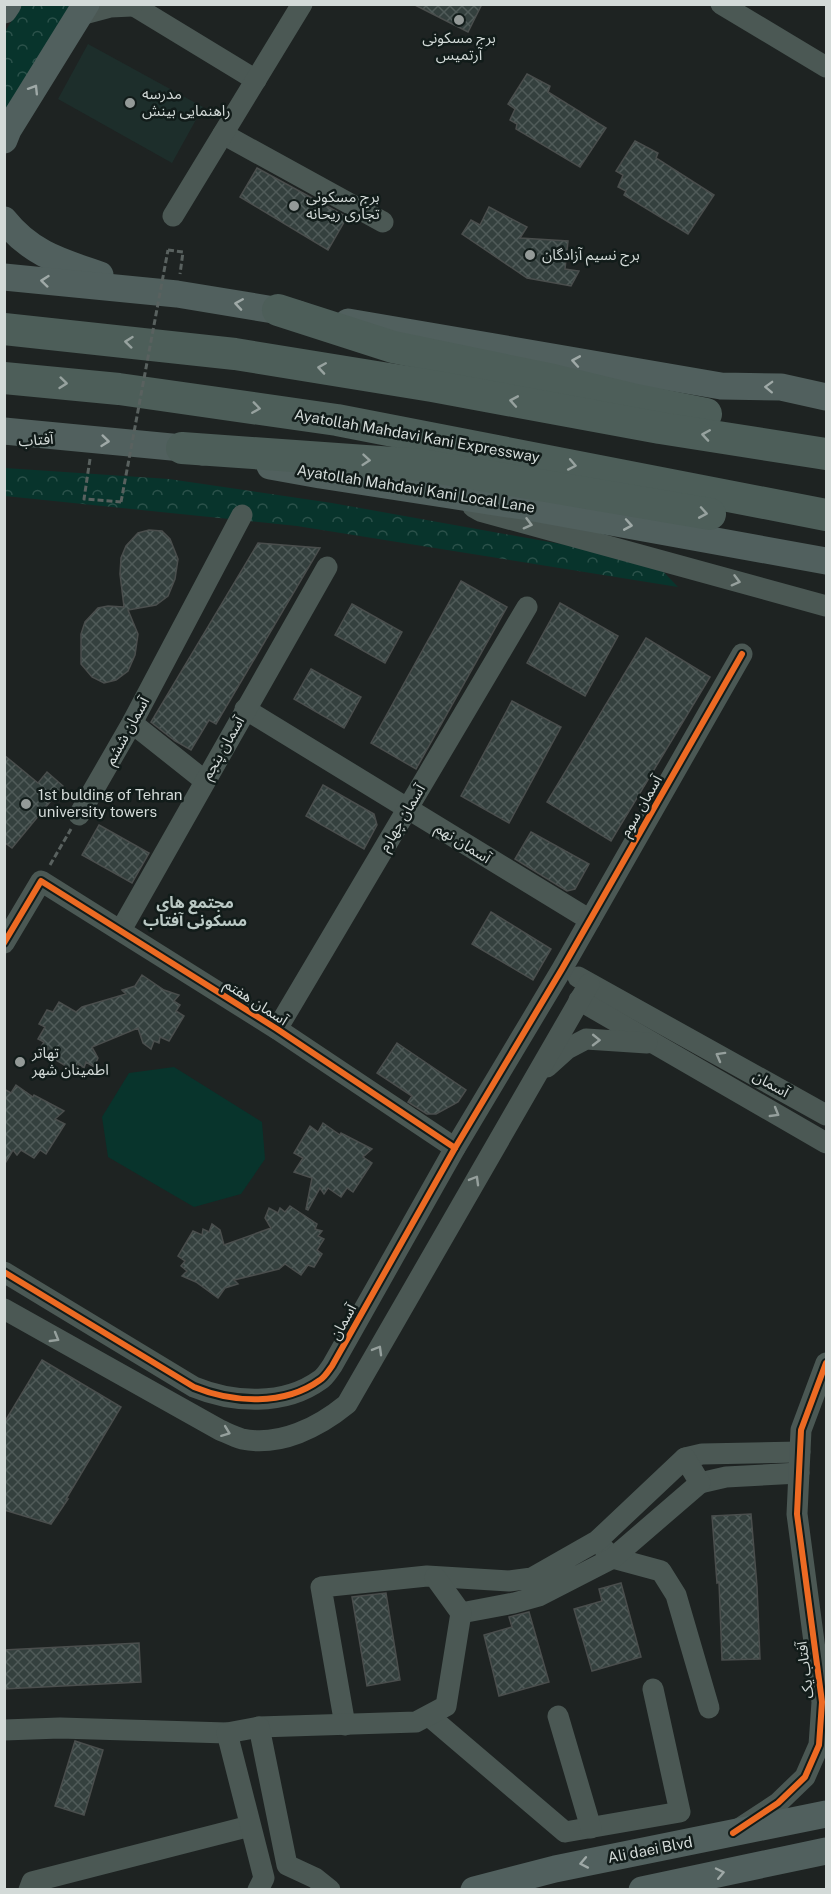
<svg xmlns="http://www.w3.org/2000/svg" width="831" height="1894" viewBox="0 0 831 1894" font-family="'Public Sans','Noto Sans Arabic',sans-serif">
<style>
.built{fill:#1d2e2b}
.forest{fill:url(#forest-crowns)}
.park{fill:#08342c}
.building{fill:url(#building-cross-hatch);stroke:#4a4e4d;stroke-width:1.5}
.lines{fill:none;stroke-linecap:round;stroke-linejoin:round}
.path{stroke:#59615f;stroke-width:3;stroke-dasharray:6 3;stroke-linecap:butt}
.minor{stroke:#4b5854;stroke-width:21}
.major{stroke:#51605e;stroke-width:27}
.highway{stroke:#4d5e59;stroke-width:32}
.path-bridge{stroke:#59615f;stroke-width:3;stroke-dasharray:6 3;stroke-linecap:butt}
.cycleway-casing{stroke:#121c1a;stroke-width:10}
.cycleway{stroke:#ed6a23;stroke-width:6}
.oneway{stroke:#9fa9a7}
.oneway2{stroke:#97a29f}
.oneway3{stroke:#96a09d}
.poi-dot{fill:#949a98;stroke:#121c1a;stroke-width:2}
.labels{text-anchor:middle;stroke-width:5;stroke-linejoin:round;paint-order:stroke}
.poi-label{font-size:15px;fill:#d3dad8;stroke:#121c1a;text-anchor:start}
.street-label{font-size:15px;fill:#d3dad8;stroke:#121c1a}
.neighbourhood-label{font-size:16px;font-weight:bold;fill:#bac8c4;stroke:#121c1a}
</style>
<defs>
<pattern id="forest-crowns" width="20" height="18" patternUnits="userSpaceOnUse" patternTransform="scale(1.5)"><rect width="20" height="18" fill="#08342c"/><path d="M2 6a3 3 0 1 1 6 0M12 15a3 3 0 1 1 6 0" fill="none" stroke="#2b514a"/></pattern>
<pattern id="building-cross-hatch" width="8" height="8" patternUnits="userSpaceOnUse" patternTransform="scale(1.5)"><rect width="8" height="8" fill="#34403e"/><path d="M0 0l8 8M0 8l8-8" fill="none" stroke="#505b59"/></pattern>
</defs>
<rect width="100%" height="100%" fill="#1e2322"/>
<path class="built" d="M88,44l115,63 -31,56 -114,-64z"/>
<g class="forest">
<path d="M21,5h50l-66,112v-85z"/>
<path d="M5,468l164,11 163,24 240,43 84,18 22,23 -381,-61 -292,-30z"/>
</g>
<path class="park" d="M174,1067l88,55 3,37 -24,35 -47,13 -86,-50 -6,-40 27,-44z"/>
<g class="building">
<path d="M413,4h69l-14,28z"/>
<path d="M527,74l23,12 -2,6 58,36 -26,39 -64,-38 1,-5 -7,-4 5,-11 -7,-5z"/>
<path d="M635,141l23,12 -2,5 58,37 -26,39 -64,-39 2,-4 -8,-4 5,-12 -7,-4z"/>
<path d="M257,168l90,49 -19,33 -88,-53z"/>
<path d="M489,207l38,20 -7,11 48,3 -3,28 14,2 -8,15 -44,-8 -65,-44 9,-14 9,5z"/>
<path d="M149,530l13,1 8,8 8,20 -3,20 -7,17 -12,9 -28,5 10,24 -3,21 -7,16 -12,9 -12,3 -12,-6 -11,-13v-30l4,-12 13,-14 10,-2 16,1 -4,-33 1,-16 5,-12 12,-13z"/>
<path d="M258,543l62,5 -104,176 -7,-4 -18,30 -16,-9 -24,-19z"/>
<path d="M461,581l46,26 -91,162 -45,-26z"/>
<path d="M560,603l58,33 -33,60 -58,-33z"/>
<path d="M352,604l50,28 -17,31 -50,-28z"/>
<path d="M646,638l64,39 -99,164 -64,-39z"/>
<path d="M311,669l50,28 -17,31 -50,-29z"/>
<path d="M512,701l49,26 -52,96 -48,-27z"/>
<path d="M4,755l34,28 9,-11 16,14 -51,62 -8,-6z"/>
<path d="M323,785l51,29 3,11 -13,24 -58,-33z"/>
<path d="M99,825l50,28 -17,30 -50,-28z"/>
<path d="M531,832l58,32 -14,25 -8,2 -52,-32z"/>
<path d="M491,912l60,37 -18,31 -61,-36z"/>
<path d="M142,975l22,15 15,5 -5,6 6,4 -4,6 8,5 -15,25 -9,-4 -1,6 -5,-2 -3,8 -8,-6 -5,-15 -46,19 6,11 -4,9 -8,-5 -2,6 -5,-4 -5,7 -28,-17 2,-6 -7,-1 3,-5 -6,-3 7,-12 -6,-3 8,-14 6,2 6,-10 17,10 6,-5 44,-13 -4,-4 13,-4z"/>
<path d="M397,1043l69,47 -8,12 -22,12h-9l-19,-12 4,-6 -35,-23z"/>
<path d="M16,1085l17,12 1,-2 30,16 -9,8 10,5 -19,30 -6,-4 -6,8 -13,-8 -4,5 -4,-5 -9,15v-76l7,4z"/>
<path d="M323,1123l17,12 1,-2 31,16 -9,8 9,6 -19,29 -6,-4 -6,9 -13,-9 -4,6 -4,-6 -12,22 -2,-1 6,-31 -18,-6 9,-14 -9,-5 16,-27 8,6z"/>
<path d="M290,1206l27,18 -2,5 7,2 -4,5 6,3 -7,11 5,4 -8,13 -6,-2 -7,10 -16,-11 -6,5 -45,11 4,4 -13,4 -7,10 -22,-16 -14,-6 5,-5 -6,-5 4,-5 -7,-5 15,-25 9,4 1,-6 6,3 3,-8 8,6 4,15 47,-17 -6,-10 4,-10 9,5 2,-5 5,4z"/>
<path d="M42,1360l79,47 -55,92h2l-17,25 -47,-14v-87z"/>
<path d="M751,1514l6,72 3,73 -38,1 -3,-78 -2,1 -5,-67z"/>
<path d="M621,1583l20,74 -49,14 -18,-62 28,-8 -3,-12z"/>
<path d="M386,1593l14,87 -33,6 -15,-89z"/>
<path d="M529,1612l20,70 -50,14 -15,-61 28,-8 -3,-10z"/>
<path d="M139,1643l2,39 -137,7v-39z"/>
<path d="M75,1741l28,9 -19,65 -29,-9z"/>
</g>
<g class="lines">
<g class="path">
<path d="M168,250l15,2 -3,22"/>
<path d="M90,459l-6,40 37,3"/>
<path d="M50,865l21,-36"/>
</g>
<g class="minor">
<path d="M131,4l125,76"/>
<path d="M721,4l105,63"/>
<path d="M80,15l30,-8 22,-1"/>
<path d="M223,134l160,88"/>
<path d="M173,216l129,-212"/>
<path d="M473,507l7,4 346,95"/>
<path d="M245,709l345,211"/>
<path d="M132,723l73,58"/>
<path d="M79,815l53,-92 110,-208"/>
<path d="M121,930l206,-363"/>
<path d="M4,943l37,-62 236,148 178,119"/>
<path d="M578,977l248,138"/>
<path d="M579,1000l247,143"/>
<path d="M277,1029l250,-422"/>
<path d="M547,1067l20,-18 19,-10 61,4"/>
<path d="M4,1272l190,115c39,16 90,19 126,-7 5,-3 9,-10 12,-14l123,-218 107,-179 180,-315"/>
<path d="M4,1309l216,121c7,3 15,7 22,9 38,8 77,-12 105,-35l242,-420"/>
<path d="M685,1458l17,-4 98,-2"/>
<path d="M700,1483l26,-6 73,-4"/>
<path d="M605,1550l8,8 48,13 15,24 33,113"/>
<path d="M429,1716l136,116 115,-20 -27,-123"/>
<path d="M558,1716l33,112"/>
<path d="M345,1725l-24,-138 106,-11 82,5 23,-3 65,-37 88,-83 15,25 -87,75 -74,38 -25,7 -53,10"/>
<path d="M259,1727l157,-5 30,-16 15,-93 -26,-36"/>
<path d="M4,1730l56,-2 167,5"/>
<path d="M740,1828l38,-25 27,-26 14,-32 3,-43 -25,-188 4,-84 25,-67"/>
<path d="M29,1890l3,-8 218,-56"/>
<path d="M258,1890l6,-12 -37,-145 32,-6 28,138 28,13 15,12"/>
</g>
<g class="major">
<path d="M4,10l4,-6"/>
<path d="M4,140l4,-10 78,-126"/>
<path d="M4,220c27,34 58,42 96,55"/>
<path d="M4,277l173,17 121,20"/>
<path d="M348,322l373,64 60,1 45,10"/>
<path d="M4,431l178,17 21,4"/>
<path d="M270,466l50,9 208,32 298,54"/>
<path d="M474,1890l81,-21 271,-55"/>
<path d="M642,1890l184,-39"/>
</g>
<g class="highway">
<path d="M278,310l115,37 160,33 83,20 70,14"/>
<path d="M4,329l231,25 197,32 228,42 166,26"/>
<path d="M4,378l115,11 218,31 489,95"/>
<path d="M182,448l240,17 288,49"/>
</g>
<path class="path-bridge" d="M121,502l47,-252"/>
<defs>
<g id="cycleway">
<path d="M4,943l37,-62 236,148 178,119"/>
<path d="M4,1272l190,115c39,16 90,19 126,-7 5,-3 9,-10 12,-14l123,-218 107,-179 180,-315"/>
<path d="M733,1833l45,-30 27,-26 14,-32 3,-43 -25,-188 4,-84 25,-67"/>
</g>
</defs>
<use href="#cycleway" class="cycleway-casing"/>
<use href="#cycleway" class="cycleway"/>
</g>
<defs><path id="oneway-chevron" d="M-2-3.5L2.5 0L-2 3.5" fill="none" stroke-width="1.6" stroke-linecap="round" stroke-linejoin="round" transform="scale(1.5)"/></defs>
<g class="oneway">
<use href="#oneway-chevron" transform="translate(34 89) rotate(-58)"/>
<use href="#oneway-chevron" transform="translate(45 281) rotate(-174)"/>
<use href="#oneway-chevron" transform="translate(239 304) rotate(-171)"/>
<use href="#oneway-chevron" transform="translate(576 361) rotate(-170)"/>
<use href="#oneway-chevron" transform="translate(769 387) rotate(-178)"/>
<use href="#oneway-chevron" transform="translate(105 441) rotate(6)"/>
<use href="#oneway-chevron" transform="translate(628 525) rotate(10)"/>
<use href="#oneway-chevron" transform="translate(584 1863) rotate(169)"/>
<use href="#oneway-chevron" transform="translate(720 1873) rotate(-12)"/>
</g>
<g class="oneway2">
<use href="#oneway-chevron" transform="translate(129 342) rotate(-174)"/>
<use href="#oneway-chevron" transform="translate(322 368) rotate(-171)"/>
<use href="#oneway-chevron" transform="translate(63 383) rotate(6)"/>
<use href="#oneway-chevron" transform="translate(514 401) rotate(-170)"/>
<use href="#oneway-chevron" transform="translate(256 408) rotate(8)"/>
<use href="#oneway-chevron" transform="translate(706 435) rotate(-171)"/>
<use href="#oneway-chevron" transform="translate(366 460) rotate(5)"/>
<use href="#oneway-chevron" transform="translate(572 465) rotate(11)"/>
<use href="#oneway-chevron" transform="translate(703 513) rotate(10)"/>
</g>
<g class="oneway3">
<use href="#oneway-chevron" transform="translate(528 524) rotate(15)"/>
<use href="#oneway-chevron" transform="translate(736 581) rotate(15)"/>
<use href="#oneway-chevron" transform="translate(596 1040) rotate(1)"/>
<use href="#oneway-chevron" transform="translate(720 1056) rotate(-151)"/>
<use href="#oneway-chevron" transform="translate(775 1113) rotate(30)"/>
<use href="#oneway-chevron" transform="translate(475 1180) rotate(-60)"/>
<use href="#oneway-chevron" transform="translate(55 1338) rotate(30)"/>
<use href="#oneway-chevron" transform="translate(378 1350) rotate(-60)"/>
<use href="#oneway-chevron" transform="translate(226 1432) rotate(21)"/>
</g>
<g class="poi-dot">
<circle cx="459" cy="20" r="6"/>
<circle cx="130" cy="103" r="6"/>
<circle cx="294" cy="206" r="6"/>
<circle cx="530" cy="255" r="6"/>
<circle cx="26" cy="804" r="6"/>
<circle cx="20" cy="1062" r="6"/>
</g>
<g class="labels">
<g class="poi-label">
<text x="459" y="43" text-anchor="middle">برج مسکونی<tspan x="459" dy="17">آرتمیس</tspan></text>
<text x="142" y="99">مدرسه<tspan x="142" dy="17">راهنمایی بینش</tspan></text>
<text x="306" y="202">برج مسکونی<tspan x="306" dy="17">تجاری ریحانه</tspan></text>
<text x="542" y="260">برج نسیم آزادگان</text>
<text x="38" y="800">1st bulding of Tehran<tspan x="38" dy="17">university towers</tspan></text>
<text x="32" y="1058">تهاتر<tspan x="32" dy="17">اطمینان شهر</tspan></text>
</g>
<g class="street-label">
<text transform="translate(417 436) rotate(10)" y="5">Ayatollah Mahdavi Kani Expressway</text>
<text transform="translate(36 440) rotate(-4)" y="5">آفتاب</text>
<text transform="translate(416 489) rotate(9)" y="5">Ayatollah Mahdavi Kani Local Lane</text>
<text transform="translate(127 731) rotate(-61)" y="5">آسمان ششم</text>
<text transform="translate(223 748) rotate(-60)" y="5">آسمان پنجم</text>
<text transform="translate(641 806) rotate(-60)" y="5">آسمان سوم</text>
<text transform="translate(402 818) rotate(-59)" y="5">آسمان چهارم</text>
<text transform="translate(463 843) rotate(32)" y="5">آسمان نهم</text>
<text transform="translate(256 1002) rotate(33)" y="5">آسمان هفتم</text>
<text transform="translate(771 1084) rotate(29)" y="5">آسمان</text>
<text transform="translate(343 1322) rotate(-61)" y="5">آسمان</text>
<text transform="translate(805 1670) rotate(-97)" y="5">آفتاب یک</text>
<text transform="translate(650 1850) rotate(-11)" y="5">Ali daei Blvd</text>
</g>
<g class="neighbourhood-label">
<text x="195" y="908">مجتمع های<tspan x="195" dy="18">مسکونی آفتاب</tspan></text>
</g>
</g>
<rect width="831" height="1894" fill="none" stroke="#d3dad8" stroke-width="12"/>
</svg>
